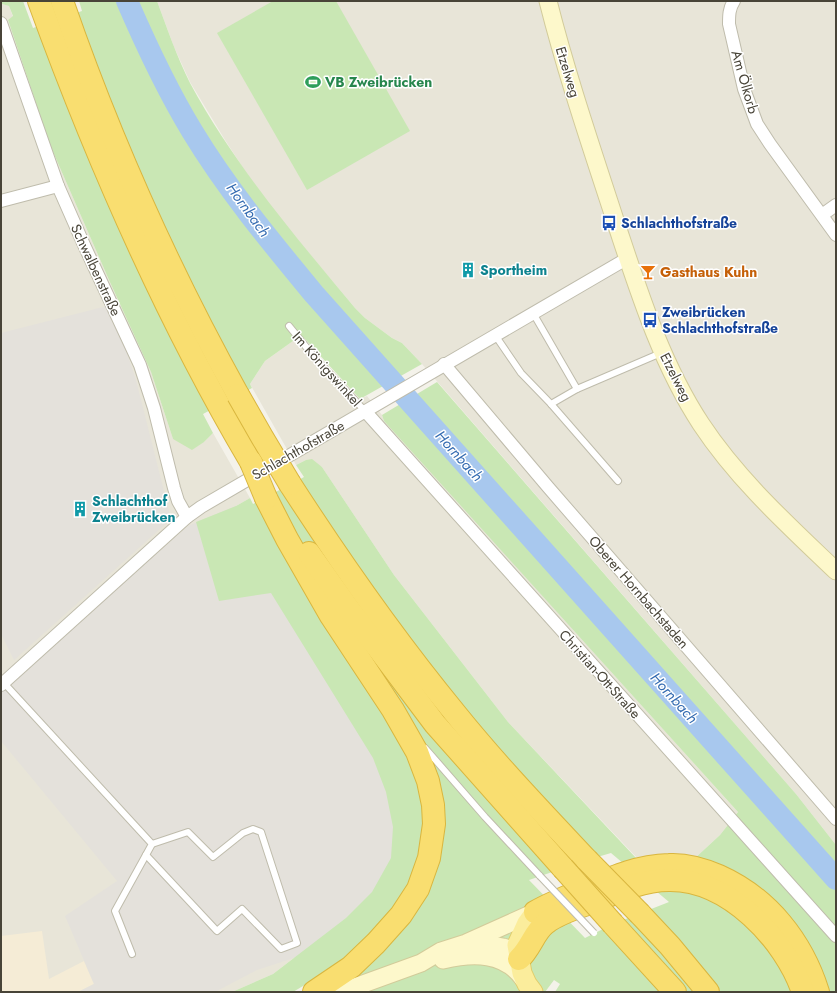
<svg xmlns="http://www.w3.org/2000/svg" width="837" height="993" viewBox="0 0 837 993" font-family="Jost,sans-serif">
<style>
.residential{fill:#e8e5d8}
.commercial{fill:#f5ecd6}
.industrial{fill:#e4e1db}
.green{fill:#c9e7b4;fill-rule:evenodd}
.lines{fill:none;stroke-linecap:round;stroke-linejoin:round}
.river{stroke:#a8c8ee;stroke-width:22}
.lane-casing{stroke:#bfbcac;stroke-width:8}
.street-casing{stroke:#bfbcac;stroke-width:14}
.secondary-casing{stroke:#d2cb9a;stroke-width:19}
.primary-casing{stroke:#e0cd6b;stroke-width:21}
.highway-casing{stroke:#d9b63f;stroke-width:24}
.lane{stroke:#fff;stroke-width:6}
.street{stroke:#fff;stroke-width:12}
.secondary{stroke:#fdf8cb;stroke-width:17}
.primary{stroke:#fbed9c;stroke-width:19}
.highway{stroke:#f9de70;stroke-width:22}
.lane-bridge-casing{stroke:#bfbcac;stroke-width:8;stroke-linecap:butt}
.highway-bridge-casing{stroke:#d9b63f;stroke-width:24;stroke-linecap:butt}
.lane-bridge{stroke:#fff;stroke-width:6}
.highway-bridge{stroke:#f9de70;stroke-width:22}
.labels{text-anchor:middle;stroke-width:3;stroke-linejoin:round;paint-order:stroke}
.street-label{font-size:14px;fill:#484438;stroke:#fff}
.leisure-label{font-size:14px;font-weight:bold;fill:#27864d;stroke:#fff;text-anchor:start}
.transit-label{font-size:14px;font-weight:bold;fill:#164399;stroke:#fff;text-anchor:start}
.culture-label{font-size:14px;font-weight:bold;fill:#0d838f;stroke:#fff;text-anchor:start}
.food-label{font-size:14px;font-weight:bold;fill:#c56008;stroke:#fff;text-anchor:start}
.water-label{font-size:15px;font-style:italic;fill:#346bb1;stroke:#fff}
</style>
<rect width="100%" height="100%" fill="#f4f2ea"/>
<g class="residential">
<path d="M1,1l1,3 7,2 4,11 -5,3 42,125 59,135 42,92 22,67 31,3 9,-9 37,65 -14,8 110,412 -73,56 -41,18h-231z"/>
<path d="M157,1h679v844l-40,-51 -374,-430 -20,-21 -10,-5 -27,-20 -10,-10 -74,-88 -30,-40 -26,-40 -35,-58 -16,-35z"/>
<path d="M300,336l60,63 7,-3 15,19 2,6 11,12 343,379 -18,23 -26,24h-56l-130,-137 -114,-147 -72,-108 -16,-7 -10,5 -46,-81 15,-23z"/>
</g>
<path class="commercial" d="M42,931l7,48 35,-18 10,23 -16,8h-77v-56z"/>
<g class="industrial">
<path d="M107,306l18,41 11,33 35,139 -157,141 -13,-26v-301z"/>
<path d="M236,506l164,268 -10,116 -84,64 -49,16 -42,22h-137l16,-8 -29,-68 52,-35 -116,-140v-50l187,-165z"/>
</g>
<g class="green">
<path d="M1,1h22l10,27 49,-17 -3,-10h78c10,27 20,56 33,82 45,83 105,153 165,225l10,10 27,20 10,5 20,21 -62,35 -56,-61 -4,-2 -35,25 -15,23 2,4 -49,26 10,19 -9,9 -12,8 -19,-11 -22,-67 -42,-92 -59,-135 -42,-125 5,-4 -4,-10 -7,-2z"/>
<path d="M273,1h63l74,130 -103,59 -90,-157z"/>
<path d="M437,382l359,412 40,51v147h-281l5,-8 -6,-4 -9,12h-179l-15,-25 -33,10 -25,15h-61l41,-18 73,-56 26,-26 19,-34 2,-31 -7,-35 -13,-34 -102,-165 -52,8 -23,-79 40,-16 14,-8 3,6 51,-27 -8,-12 10,-5 6,-1 10,8 72,108 114,147 129,137h57l26,-24 18,-23 -354,-391 -2,-6zM611,853l58,49 -56,22 -28,14 -56,-58 58,-20z"/>
</g>
<g class="lines">
<path class="river" d="M127,1c19,44 40,89 65,130 35,58 79,111 122,163l522,585"/>
<defs>
<g id="lane">
<path d="M533,313l44,76"/>
<path d="M289,326l27,33 49,52"/>
<path d="M495,335l26,38 30,31 67,77"/>
<path d="M551,404l26,-15 84,-36"/>
<path d="M4,683l148,161 -37,67 17,43"/>
<path d="M425,748l60,69 55,59"/>
<path d="M146,855l71,76 25,-22 39,40 16,-6 -36,-111 -8,-3 -10,4 -30,24 -25,-25 -36,12"/>
</g>
<g id="street">
<path d="M734,1c-5,7 -5,15 -5,23l15,65 13,35 13,20 66,91"/>
<path d="M1,23l57,163 26,59 56,120 14,43 20,80 4,13 9,16"/>
<path d="M1,201l57,-15"/>
<path d="M822,215l14,-10"/>
<path d="M444,364l104,123 288,332"/>
<path d="M365,411l471,525"/>
<path d="M1,685l186,-168 14,-10 427,-249"/>
</g>
<g id="secondary">
<path d="M548,1c19,75 44,148 68,222 23,69 45,140 85,201 37,56 87,101 135,147"/>
<path d="M469,943l18,1 16,3 10,3 6,9 -5,3"/>
<path d="M443,960c30,-7 62,-8 81,20"/>
<path d="M341,992l80,-29 20,-12 25,-8 69,-31"/>
</g>
<path id="primary" d="M533,992l-6,-8 -5,-11 -5,-28 10,-22 8,-11"/>
<g id="highway">
<path d="M39,1c58,160 126,315 212,461"/>
<path d="M62,1c47,136 106,268 176,394"/>
<path d="M290,484c51,79 105,156 165,229 41,51 87,99 132,147"/>
<path d="M266,498l21,41 44,77 62,94 24,42 11,29 5,24 1,19 -5,34 -11,31 -17,26 -25,28 -25,24 -37,25"/>
<path d="M309,553l39,55 87,116 128,144"/>
<path d="M535,912c16,-9 33,-16 50,-23 28,-12 52,-23 84,-24 17,-1 34,4 50,11 49,22 83,65 99,116"/>
<path d="M640,914l30,32 38,46"/>
<path d="M613,924l62,68"/>
<path d="M519,959c12,-11 15,-27 27,-36 14,-11 34,-16 50,-22 23,-10 47,-21 73,-21 59,-1 116,59 134,112"/>
</g>
</defs>
<use href="#lane" class="lane-casing"/>
<use href="#street" class="street-casing"/>
<use href="#secondary" class="secondary-casing"/>
<use href="#primary" class="primary-casing"/>
<use href="#highway" class="highway-casing"/>
<use href="#lane" class="lane"/>
<use href="#street" class="street"/>
<use href="#secondary" class="secondary"/>
<use href="#primary" class="primary"/>
<use href="#highway" class="highway"/>
<defs>
<path id="lane-bridge" d="M540,876l54,57"/>
<g id="highway-bridge">
<path d="M238,395l24,42 28,47"/>
<path d="M251,462l15,36"/>
<path d="M587,860l53,54"/>
<path d="M563,868l50,56"/>
</g>
</defs>
<use href="#lane-bridge" class="lane-bridge-casing"/>
<use href="#highway-bridge" class="highway-bridge-casing"/>
<use href="#lane-bridge" class="lane-bridge"/>
<use href="#highway-bridge" class="highway-bridge"/>
</g>
<defs>
<symbol id="stadium-bare" viewBox="-9 -9 18 18"><path d="M0-5a6.5 5 0 1 0 0 10a6.5 5 0 1 0 0-10ZM-3.5-1.8h7v3.6h-7Z" fill="#2e9e5b" stroke="#fff" stroke-width="2.5" paint-order="stroke"/></symbol>
<symbol id="bus-bare" viewBox="-9 -9 18 18"><path d="M-5-6H5V4H4V6H2V4H-2V6H-4V4H-5ZM-3.5-4V0h7V-4ZM-3.5 1.2v1.5H-2V1.2ZM2 1.2v1.5H3.5V1.2Z" fill="#1a4fb4" stroke="#fff" stroke-width="2.5" paint-order="stroke"/></symbol>
<symbol id="building-bare" viewBox="-9 -9 18 18"><path d="M-4-6H4V6H1V3H-1V6H-4ZM-2.5-4.3h1.7v1.8h-1.7ZM.8-4.3h1.7v1.8H.8ZM-2.5-1h1.7V.8h-1.7ZM.8-1h1.7V.8H.8Z" fill="#0f9aa8" stroke="#fff" stroke-width="2.5" paint-order="stroke"/></symbol>
<symbol id="bar-bare" viewBox="-9 -9 18 18"><path d="M-6-5H6L.8 .8V4.5H3.5V6h-7V4.5H-.8V.8Z" fill="#e8710a" stroke="#fff" stroke-width="2.5" paint-order="stroke"/></symbol>
</defs>
<g fill-rule="evenodd">
<use href="#stadium-bare" x="302" y="71" width="22" height="22"/>
<use href="#bus-bare" x="598" y="212" width="22" height="22"/>
<use href="#building-bare" x="457" y="259" width="22" height="22"/>
<use href="#bar-bare" x="637" y="261" width="22" height="22"/>
<use href="#bus-bare" x="639" y="309" width="22" height="22"/>
<use href="#building-bare" x="69" y="498" width="22" height="22"/>
</g>
<g class="labels">
<g class="street-label">
<text transform="translate(568 72) rotate(73)" y="5">Etzelweg</text>
<text transform="translate(745 82) rotate(74)" y="5">Am Ölkorb</text>
<text transform="translate(96 270) rotate(65)" y="5">Schwalbenstraße</text>
<text transform="translate(327 369) rotate(48)" y="5">Im Königswinkel</text>
<text transform="translate(676 377) rotate(63)" y="5">Etzelweg</text>
<text transform="translate(298 450) rotate(-30)" y="5">Schlachthofstraße</text>
<text transform="translate(639 592) rotate(49)" y="5">Oberer Hornbachstaden</text>
<text transform="translate(600 674) rotate(48)" y="5">Christian-Ott-Straße</text>
</g>
<g class="leisure-label">
<text x="325" y="87">VB Zweibrücken</text>
</g>
<g class="transit-label">
<text x="621" y="228">Schlachthofstraße</text>
<text x="662" y="317">Zweibrücken<tspan x="662" dy="16">Schlachthofstraße</tspan></text>
</g>
<g class="culture-label">
<text x="480" y="275">Sportheim</text>
<text x="92" y="506">Schlachthof<tspan x="92" dy="16">Zweibrücken</tspan></text>
</g>
<g class="food-label">
<text x="660" y="277">Gasthaus Kuhn</text>
</g>
<g class="water-label">
<text transform="translate(248 210) rotate(54)" y="5">Hornbach</text>
<text transform="translate(459 456) rotate(48)" y="5">Hornbach</text>
<text transform="translate(674 698) rotate(48)" y="5">Hornbach</text>
</g>
</g>
<rect width="837" height="993" fill="none" stroke="#484438" stroke-width="4"/>
</svg>
